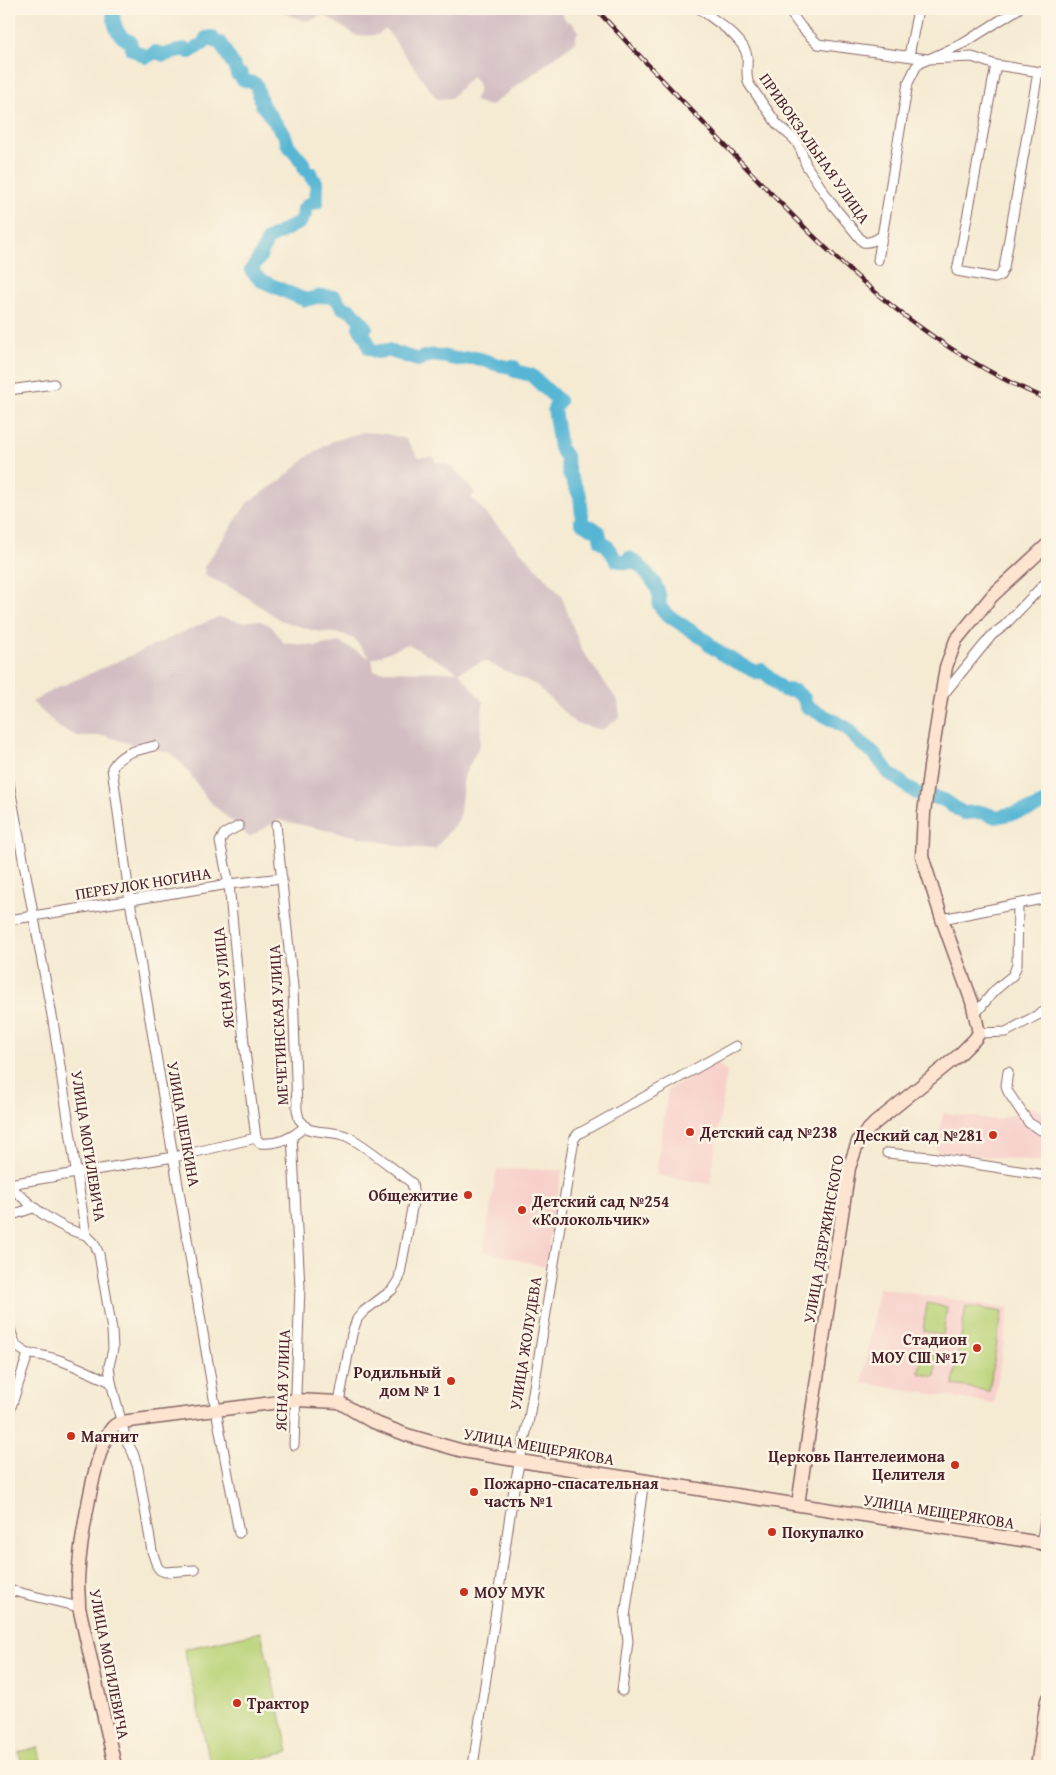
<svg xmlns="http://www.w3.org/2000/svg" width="1056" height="1775" viewBox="0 0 1056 1775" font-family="'Gentium Book Plus',serif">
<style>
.built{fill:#f7d0cb}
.industrial{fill:#d2bec2;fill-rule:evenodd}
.green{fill:#bad378;stroke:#827952}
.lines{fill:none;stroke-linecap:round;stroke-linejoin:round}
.river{stroke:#56b6d4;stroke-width:14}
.street-casing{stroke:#866665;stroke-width:11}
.secondary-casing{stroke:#866665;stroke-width:15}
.street{stroke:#fff;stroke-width:9}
.secondary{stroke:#fde4d0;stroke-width:12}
.rail-casing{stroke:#4a1f2b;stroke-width:4.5}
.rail{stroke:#fcf5e5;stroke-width:2.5;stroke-dasharray:8;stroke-linecap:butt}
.poi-dot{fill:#c8321e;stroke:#fcf5e5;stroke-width:2}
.labels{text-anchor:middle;stroke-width:5;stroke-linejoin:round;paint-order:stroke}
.street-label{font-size:16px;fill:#4a1f2b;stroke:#fcf5e5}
.poi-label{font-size:16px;font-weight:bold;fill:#4a1f2b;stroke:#fcf5e5;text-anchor:start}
</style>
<rect width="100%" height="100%" fill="#fcf5e5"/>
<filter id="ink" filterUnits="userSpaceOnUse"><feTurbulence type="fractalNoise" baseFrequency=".02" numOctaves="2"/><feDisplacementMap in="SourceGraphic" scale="10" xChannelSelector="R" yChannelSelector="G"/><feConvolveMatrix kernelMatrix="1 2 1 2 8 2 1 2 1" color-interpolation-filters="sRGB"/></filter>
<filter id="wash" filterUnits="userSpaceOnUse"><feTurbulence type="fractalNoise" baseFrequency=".0096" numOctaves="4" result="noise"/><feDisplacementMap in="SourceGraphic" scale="20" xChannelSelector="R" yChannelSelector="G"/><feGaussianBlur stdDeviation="1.12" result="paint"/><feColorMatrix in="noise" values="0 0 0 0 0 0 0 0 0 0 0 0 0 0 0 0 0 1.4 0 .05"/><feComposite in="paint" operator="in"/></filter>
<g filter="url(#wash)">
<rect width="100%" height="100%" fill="#f5ead2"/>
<g class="built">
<path d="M717,1063l10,9 -17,112 -54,-9 12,-86z"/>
<path d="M1032,1107l15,6v50l-111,-12 7,-38 54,7z"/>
<path d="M497,1169l65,1 -17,97 -62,-16z"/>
<path d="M878,1288l131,20 -15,96 -131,-21z"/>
</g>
<g class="industrial">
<path d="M276,9h282l10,14 2,-2 8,9 -3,12 -85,64 -16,-5 4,-9v-9l-6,-7 -21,22 -14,1 -51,-70 -9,6 -20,1 -35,-22 -8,5 -10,2z"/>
<path d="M364,432l22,2 20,5 12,18h16l1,5 10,1 10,6 20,24 -4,4 90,98 21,56 36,50 2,16 -18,13 -27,-7 -39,-38 -52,-24 -25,11 24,30 -3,42 -16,32 -5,43 -24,30 -30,-2 -126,-27 -30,17 -41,-37 -24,-34 -15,-14 -35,-7 -28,-9h-29l-17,-8 -28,-26 23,-13 163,-72 25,5 15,-2 13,6 13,17 32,3 23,-4 31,16 -16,-19 -11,-5 -28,-3 -35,-11 -42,-29 -32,-15 -2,-9 44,-65 32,-21 27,-24 26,-16zM408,644l49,27v1l-83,-1 -2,-12z"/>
</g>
<g class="green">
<path d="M927,1303l20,4 -4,28 -20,-4z"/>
<path d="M966,1306l36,6 -13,79 -36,-6z"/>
<path d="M922,1353l15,3 -2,21 -16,-4z"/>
<path d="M261,1632l28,120 -64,14h-14l-27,-117z"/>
<path d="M38,1747l4,19h-20l-3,-14z"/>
</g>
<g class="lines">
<path class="river" d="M113,9c0,14 3,28 17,32l2,8 14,8 10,-5 8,3 20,-6 5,3c6,-2 9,-7 14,-8l3,-6 6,-1 2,4 7,2c4,11 13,19 16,31l5,1v4l14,5 6,21 22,29 4,11 15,18 2,7 6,3v4l5,5 1,20 -10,3 -4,5 2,4 -5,8 -32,17 -8,18 -9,13 9,10 45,20 16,-4 14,1 8,11 8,2 15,17h-7l8,13 2,8 8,4 11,-2 30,10c13,-8 24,-3 38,-1 7,1 13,-2 20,-1 13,3 25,10 38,9l1,4 16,4 28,26 -5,8 6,39 6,8 3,18 11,22 2,20 -1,6 9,6 2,-1 7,5 2,9 7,6 8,13 11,3 2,-5c13,7 35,31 30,47l7,9 42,28 1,3 16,11 33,17 4,-3 21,20 12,1 9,7 2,8 41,22 14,16 13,9 15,20 27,20 28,7 19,13 18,-1 15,5 36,-8 15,-7"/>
</g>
</g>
<g filter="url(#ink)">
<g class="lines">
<defs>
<g id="street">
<path d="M700,9c14,11 44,29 47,47 1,10 -2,19 2,28l28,40 18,16 6,10 5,15 26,39 31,38c7,1 12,-2 19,-6"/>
<path d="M788,9l13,18 17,17 109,15 45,-2 24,8 51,8"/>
<path d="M909,56l9,-47"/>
<path d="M996,65l-39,206 38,7 5,-2 4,-8 34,-196"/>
<path d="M878,260l30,-177 8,-16 4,-4 44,-20 54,-34"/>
<path d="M9,390l45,-6"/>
<path d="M943,695l49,-60 12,-9 43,-45"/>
<path d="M154,746c-18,5 -32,5 -42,22l18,133 86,509 23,123"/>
<path d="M9,783l44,238 33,214 8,8 5,11 13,76 1,19 -4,17 2,16 15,58 7,13 5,15 14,83 5,15 3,4 5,2 30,-2"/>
<path d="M276,825l17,162 4,123 2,9 9,10c12,4 25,2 38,7 19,8 48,34 66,47l2,14 -15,82 -7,11 -28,21 -7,8 -5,15 -13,68"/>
<path d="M239,826l-15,8 -4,8 9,42 15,159 12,95"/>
<path d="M942,919l105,-21"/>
<path d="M9,920l220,-36 53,-6"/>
<path d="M976,1013l18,-22 19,-16 4,-10 1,-61"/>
<path d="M979,1033l27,-1 41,-22"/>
<path d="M1008,1072l-2,13 2,7 21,31 12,7h6"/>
<path d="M292,1136l8,151 -6,158"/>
<path d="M256,1138l4,5c16,2 33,-5 44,-16"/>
<path d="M887,1153l43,4 115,18 2,-6"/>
<path d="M9,1184l165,-27 82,-19"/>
<path d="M9,1185c22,21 47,43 77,50"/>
<path d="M9,1216l24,-8"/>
<path d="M9,1327l7,19 12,8 -19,59"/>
<path d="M28,1354c29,1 56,17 83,28"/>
<path d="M1041,1543l6,-33"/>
<path d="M9,1590l70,17"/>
<path d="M622,1691l6,-50 -3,-24 19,-137"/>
<path d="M473,1766l41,-278 15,-70 45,-279 4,-5 158,-88"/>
</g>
<g id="secondary">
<path d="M798,1504l51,-336 10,-29 16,-16 84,-68 16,-16 4,-6 -7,-31 -30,-83 -20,-63 2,-43 6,-46 16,-100 10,-27 36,-44 55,-51"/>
<path d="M115,1766l-36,-159c0,-9 -1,-18 -1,-26 1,-30 16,-132 34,-153 4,-5 10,-6 17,-7l167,-21 43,2 32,19 36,14 56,16 57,10 521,82 6,3"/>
<path d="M1037,1766l10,-66"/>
</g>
</defs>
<use href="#street" class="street-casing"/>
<use href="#secondary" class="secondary-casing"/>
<use href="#street" class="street"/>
<use href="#secondary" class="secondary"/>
<defs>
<path id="rail" d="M596,9c47,51 95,101 143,151 93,98 182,187 308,239"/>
</defs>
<use href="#rail" class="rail-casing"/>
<use href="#rail" class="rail"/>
</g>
</g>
<g class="poi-dot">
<circle cx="690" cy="1132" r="5"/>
<circle cx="993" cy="1135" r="5"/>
<circle cx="468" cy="1195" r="5"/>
<circle cx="522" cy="1210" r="5"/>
<circle cx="977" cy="1348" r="5"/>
<circle cx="451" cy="1381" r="5"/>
<circle cx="71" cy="1436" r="5"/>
<circle cx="955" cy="1465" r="5"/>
<circle cx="474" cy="1492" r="5"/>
<circle cx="772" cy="1532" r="5"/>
<circle cx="464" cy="1592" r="5"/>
<circle cx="237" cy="1703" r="5"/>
</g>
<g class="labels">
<g class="street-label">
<text transform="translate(815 148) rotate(55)" y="6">ПРИВОКЗАЛЬНАЯ УЛИЦА</text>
<text transform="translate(143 883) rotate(-9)" y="6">ПЕРЕУЛОК НОГИНА</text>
<text transform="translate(223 978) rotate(-96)" y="6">ЯСНАЯ УЛИЦА</text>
<text transform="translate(278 1025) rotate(-93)" y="6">МЕЧЕТИНСКАЯ УЛИЦА</text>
<text transform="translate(184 1124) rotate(80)" y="6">УЛИЦА ЩЕПКИНА</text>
<text transform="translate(89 1146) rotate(81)" y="6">УЛИЦА МОГИЛЕВИЧА</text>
<text transform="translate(823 1239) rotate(-80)" y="6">УЛИЦА ДЗЕРЖИНСКОГО</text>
<text transform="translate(525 1343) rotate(-81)" y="6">УЛИЦА ЖОЛУДЕВА</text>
<text transform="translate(282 1380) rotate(-88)" y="6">ЯСНАЯ УЛИЦА</text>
<text transform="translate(539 1446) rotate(10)" y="6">УЛИЦА МЕЩЕРЯКОВА</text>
<text transform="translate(939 1511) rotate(9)" y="6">УЛИЦА МЕЩЕРЯКОВА</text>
<text transform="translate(110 1664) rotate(79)" y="6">УЛИЦА МОГИЛЕВИЧА</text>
</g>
<g class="poi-label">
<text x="700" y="1138">Детский сад №238</text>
<text x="983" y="1141" text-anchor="end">Деский сад №281</text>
<text x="458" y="1201" text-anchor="end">Общежитие</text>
<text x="532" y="1207">Детский сад №254<tspan x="532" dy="18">«Колокольчик»</tspan></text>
<text x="967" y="1345" text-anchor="end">Стадион<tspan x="967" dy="18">МОУ СШ №17</tspan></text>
<text x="441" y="1378" text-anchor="end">Родильный<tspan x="441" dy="18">дом № 1</tspan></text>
<text x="81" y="1442">Магнит</text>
<text x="945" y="1462" text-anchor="end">Церковь Пантелеимона<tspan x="945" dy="18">Целителя</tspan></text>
<text x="484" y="1489">Пожарно-спасательная<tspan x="484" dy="18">часть №1</tspan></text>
<text x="782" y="1538">Покупалко</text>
<text x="474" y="1598">МОУ МУК</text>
<text x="247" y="1709">Трактор</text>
</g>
</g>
<rect width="1056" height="1775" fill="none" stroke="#fcf5e5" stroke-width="30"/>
</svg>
